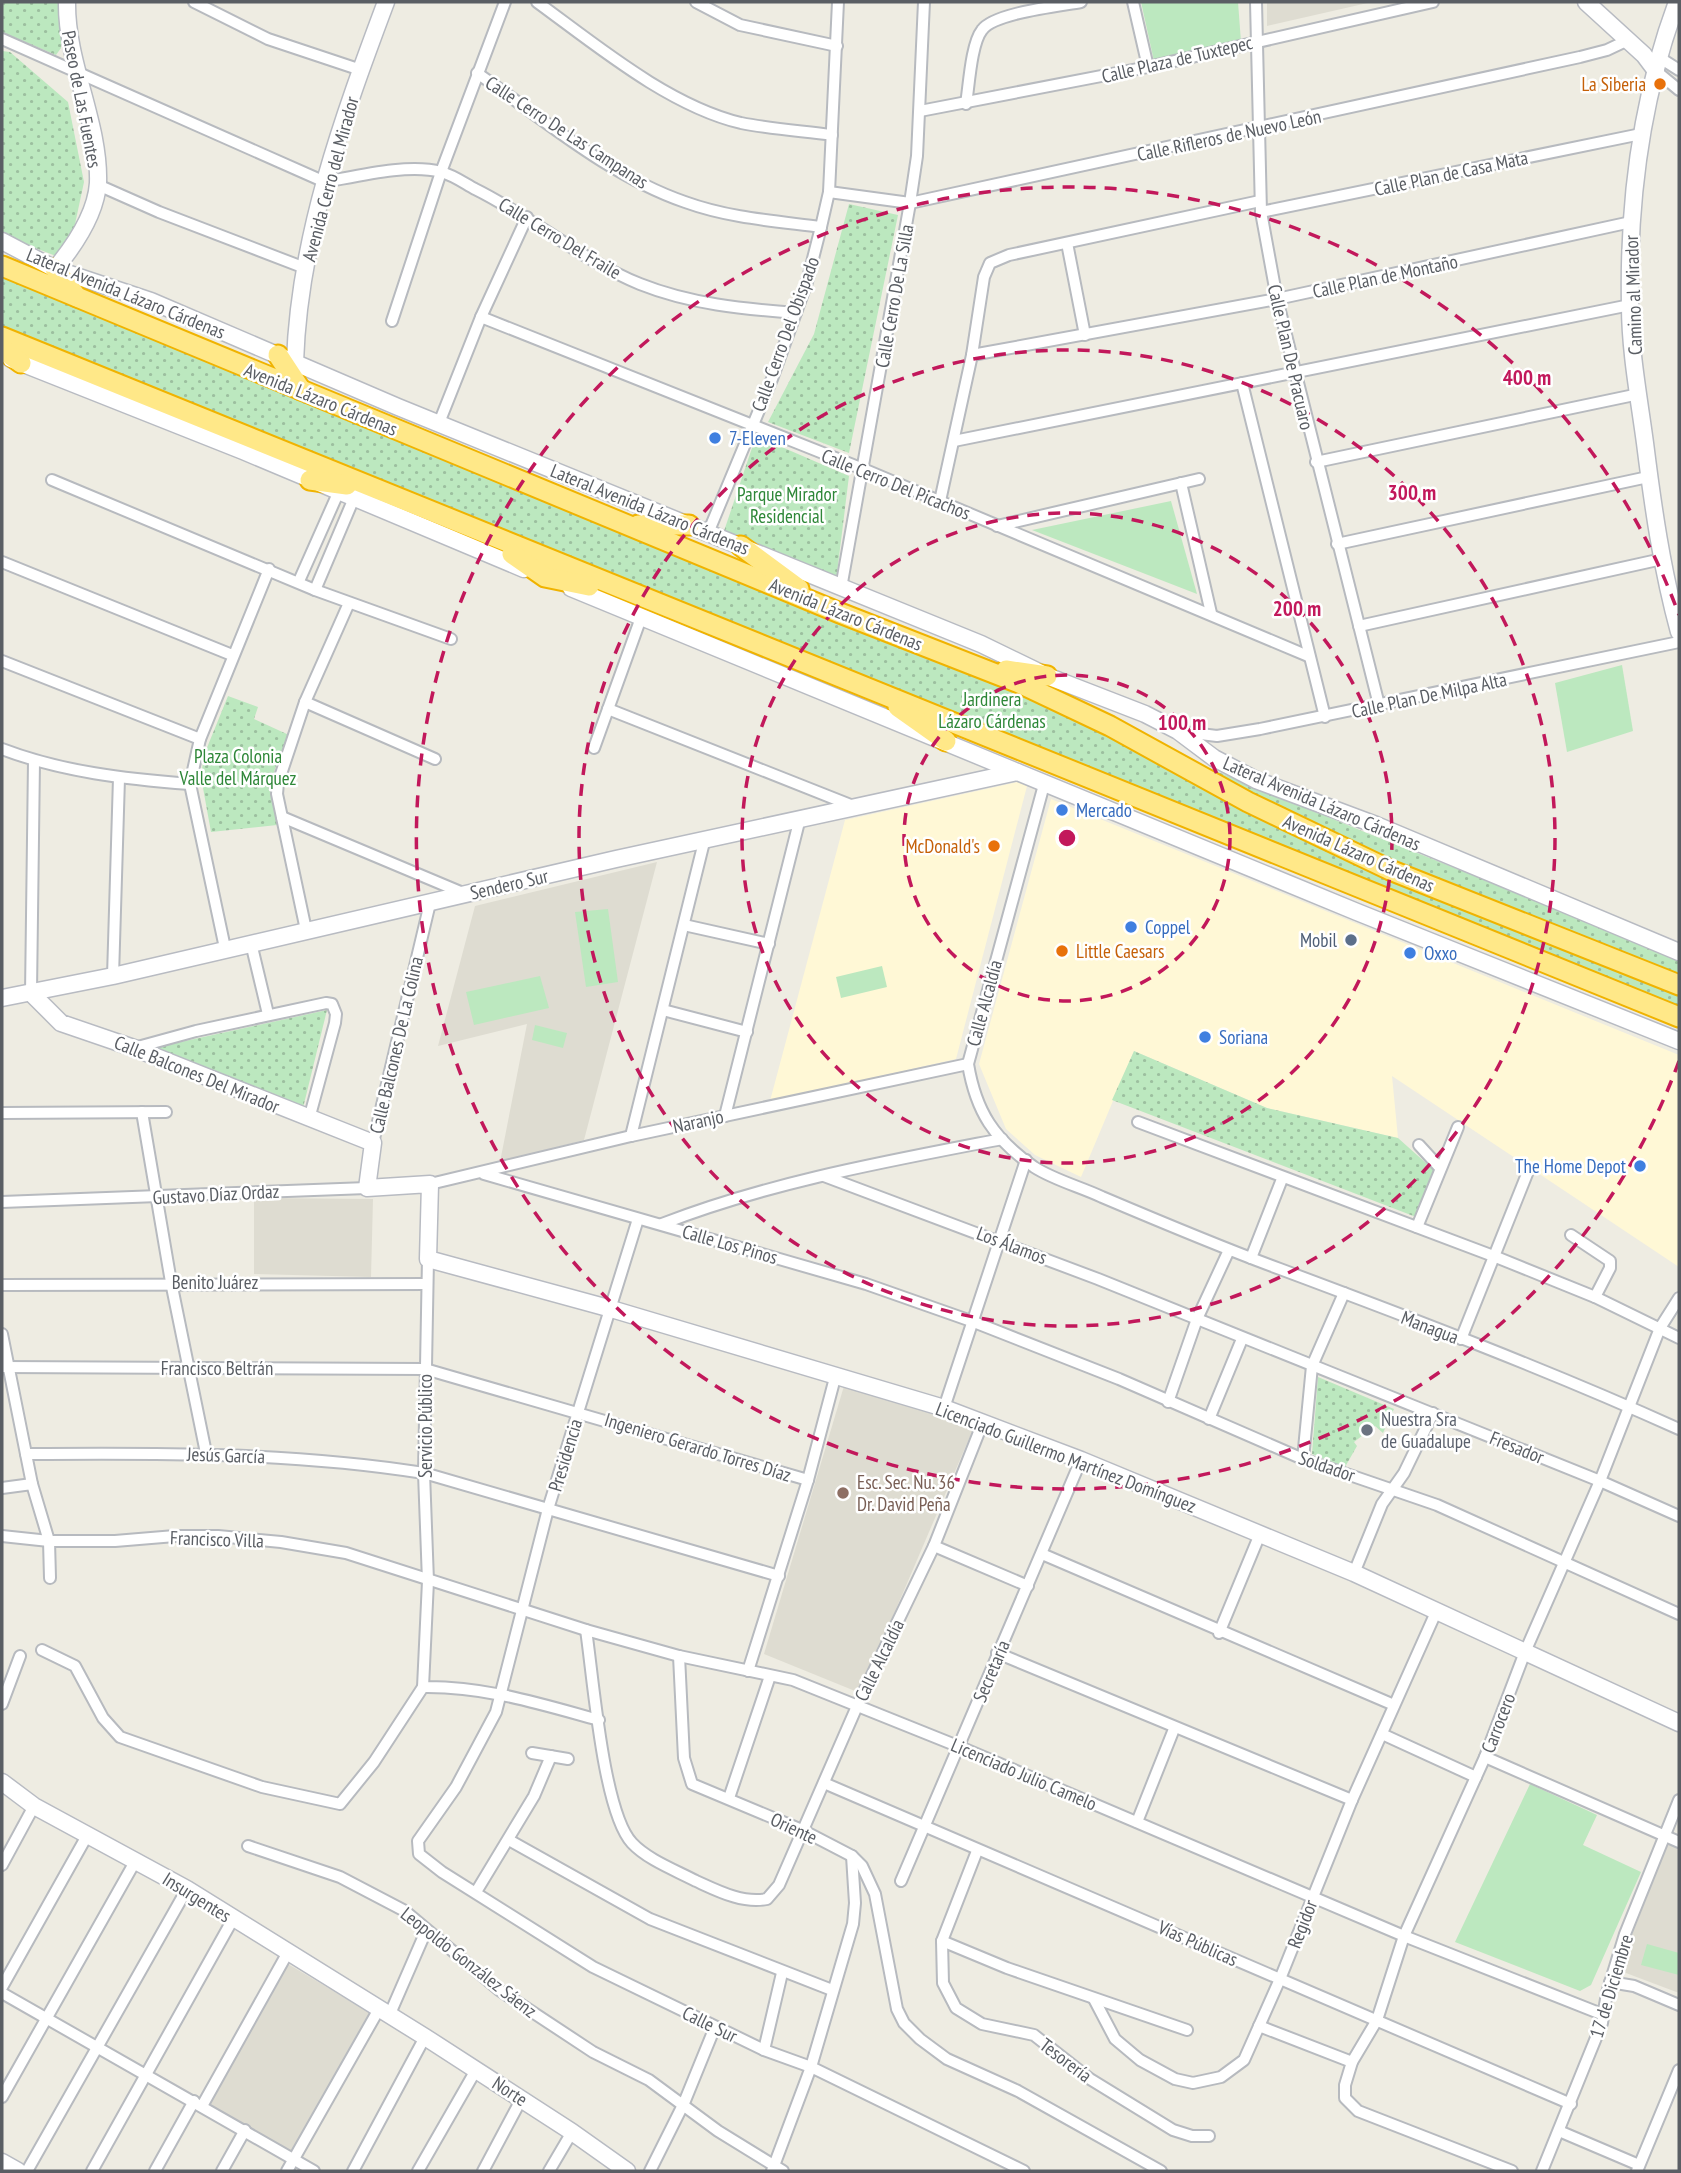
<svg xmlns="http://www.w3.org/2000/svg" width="1681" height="2173" viewBox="0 0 1681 2173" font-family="'PT Sans Narrow',sans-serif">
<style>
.commercial{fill:#fff8d6}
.education{fill:#dedcd1}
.grass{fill:#bce8bf}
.park{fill:url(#park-dots)}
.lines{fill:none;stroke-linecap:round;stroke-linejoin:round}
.street-casing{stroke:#b7babf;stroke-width:14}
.secondary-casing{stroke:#b8bbc2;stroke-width:19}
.highway-casing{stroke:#f0b300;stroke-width:23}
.street{stroke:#fff;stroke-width:10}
.secondary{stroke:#fff;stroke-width:16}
.highway{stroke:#ffe888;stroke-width:19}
.ring{fill:none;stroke:#c2185b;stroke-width:3.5;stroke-dasharray:12 9}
.food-dot{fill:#e8710a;stroke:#fff;stroke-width:2.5}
.shop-dot{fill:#3f7fe0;stroke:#fff;stroke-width:2.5}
.service-dot{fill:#5c6f8a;stroke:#fff;stroke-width:2.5}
.worship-dot{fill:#6b7280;stroke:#fff;stroke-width:2.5}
.education-dot{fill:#8d6e63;stroke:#fff;stroke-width:2.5}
.labels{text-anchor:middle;stroke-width:5;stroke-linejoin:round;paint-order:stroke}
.street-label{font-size:19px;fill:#5a5e64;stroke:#fff}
.food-label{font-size:19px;fill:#c56008;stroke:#fff;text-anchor:end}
.shop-label{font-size:19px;fill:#366cbe;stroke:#fff;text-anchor:start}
.park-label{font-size:19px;fill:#2e8738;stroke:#fff}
.service-label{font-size:19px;fill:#4e5e75;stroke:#fff;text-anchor:end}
.worship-label{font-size:19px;fill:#5b616d;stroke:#fff;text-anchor:start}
.education-label{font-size:19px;fill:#785e54;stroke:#fff;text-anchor:start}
.centre{fill:#c2185b;stroke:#fff;stroke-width:3.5}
.ring-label{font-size:21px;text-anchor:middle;font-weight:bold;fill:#c2185b;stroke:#fff;stroke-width:5;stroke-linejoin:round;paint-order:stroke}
</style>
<defs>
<pattern id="park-dots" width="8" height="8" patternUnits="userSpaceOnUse" patternTransform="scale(1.75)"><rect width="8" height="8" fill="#bce8bf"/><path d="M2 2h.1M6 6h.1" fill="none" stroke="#9cbf9f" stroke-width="1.8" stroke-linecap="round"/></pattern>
</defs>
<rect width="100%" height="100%" fill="#eeece2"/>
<g class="commercial">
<path d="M1022,781l5,5 -71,273 -186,42 75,-281z"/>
<path d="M1051,799l628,256v212l-287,-191 6,62 -131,-30 -133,-57 -53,126 -46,-22 -29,-26 -27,-65z"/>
</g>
<g class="education">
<path d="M1267,2h105l-105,24z"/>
<path d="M657,862l-73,278 -84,22 27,-138 -89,22 37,-140z"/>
<path d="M254,1198l119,1 -2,78 -117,-3z"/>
<path d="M844,1386l130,41 -114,266 -96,-39z"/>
<path d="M1668,1844l11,4v145l-61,-23z"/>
<path d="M288,1964l84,50 -81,140 -83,-49z"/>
</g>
<g class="grass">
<path d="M1141,2h97l3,40 -87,19z"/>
<path d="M1171,501l26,93 -165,-64z"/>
<path d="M1622,665l11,66 -66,21 -12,-69z"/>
<path d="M608,909l10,73 -32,5 -11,-75z"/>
<path d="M882,966l5,21 -46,11 -5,-21z"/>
<path d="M540,976l9,32 -75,17 -8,-33z"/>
<path d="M535,1025l32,8 -4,15 -31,-8z"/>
<path d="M1530,1784l67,31 -14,30 58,27 -50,113 -11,6 -125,-49z"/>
<path d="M1647,1944l32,9v22l-38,-10z"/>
</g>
<g class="park">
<path d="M2,2h60l-1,46 -5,7 -54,-23z"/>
<path d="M2,51l8,1 58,50 16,80 -13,61 -10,15 -59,-23z"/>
<path d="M849,204l49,11 -49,238 -81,-31 46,-88z"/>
<path d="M2,273l1365,560 312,124v63l-1677,-687z"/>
<path d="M756,436l93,40 -13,105 -113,-47z"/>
<path d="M228,696l30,11 -4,12 35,16c-22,46 -16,42 -12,90l-66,7 -10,-55 3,-22z"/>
<path d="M327,1010l-24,98 -150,-60z"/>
<path d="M1134,1051l133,57 131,30 38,34 -20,45 -304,-117z"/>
<path d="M1318,1377l76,32 -11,24 -8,-7 -21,16 3,4 -12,21 -33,-13z"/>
</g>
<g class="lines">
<defs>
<g id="street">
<path d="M194,2l74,37 93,31"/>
<path d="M537,2c59,43 132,104 204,121 30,6 61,8 91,12"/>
<path d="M696,2l44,23 97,21"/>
<path d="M1133,2l15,65"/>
<path d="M1256,2l5,210 16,87 102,406"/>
<path d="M2,39l323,143c33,-6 84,-19 116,-10 12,3 23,11 34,17 57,28 106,71 165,95 50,20 103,25 156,29"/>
<path d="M1660,58l19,12"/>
<path d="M1656,71l23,19"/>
<path d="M477,73c65,45 132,103 208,129 44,16 90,19 136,25"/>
<path d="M966,104c3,-18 5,-60 16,-74 12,-17 77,-24 99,-28"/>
<path d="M920,111l228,-44 285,-65"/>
<path d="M98,185l61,27 146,56"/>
<path d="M829,192l81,11 670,-146 27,-7 19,-9"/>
<path d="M1261,212l380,-78"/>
<path d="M1067,243l18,92"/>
<path d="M481,317l382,152 445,187"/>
<path d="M392,321l49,-149 64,-170"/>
<path d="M972,355l305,-56 354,-77"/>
<path d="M1242,383l83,334"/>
<path d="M439,423l42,-106 46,-100"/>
<path d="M954,441l676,-136"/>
<path d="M1316,462l323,-68"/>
<path d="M52,480l263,110 136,49"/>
<path d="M1181,483l30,130"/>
<path d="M940,501l32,-146 12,-78 6,-14 19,-8 251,-54"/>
<path d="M997,526l202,-47"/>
<path d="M708,533l64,-154 35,-97 14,-55 8,-35 9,-190"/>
<path d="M1337,544l311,-67"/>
<path d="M2,562l230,93"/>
<path d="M299,581l40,-90"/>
<path d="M841,588l69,-385 7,-47 7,-154"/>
<path d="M315,590l39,-92"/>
<path d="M1359,626l303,-67"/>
<path d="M2,661l198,78"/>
<path d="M305,702l130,57"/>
<path d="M608,709l245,97"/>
<path d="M1184,732l33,4 43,-7 419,-87"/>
<path d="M594,748l48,-133"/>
<path d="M2,749c60,23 124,30 188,35"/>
<path d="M1045,781l-77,283c8,48 26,75 66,103 20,13 47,20 68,30 59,25 118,50 178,72 134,50 268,101 399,160"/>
<path d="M282,817l181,76"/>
<path d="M684,925l85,19"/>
<path d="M306,930l-29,-136 1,-11 27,-81 44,-99"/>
<path d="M251,943l17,71"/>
<path d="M225,948l-35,-164 10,-45 69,-170"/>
<path d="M113,976l6,-198"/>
<path d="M31,993l3,-232"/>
<path d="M663,1010l84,22"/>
<path d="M134,1048l62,-17 130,-28 6,1 4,10 -1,9 -26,96"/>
<path d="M142,1112l29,170 35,171"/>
<path d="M2,1113l164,-1"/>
<path d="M725,1116l74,-294"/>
<path d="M1138,1122l358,135 99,40 84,41"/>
<path d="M631,1136l73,-294"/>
<path d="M373,1143l57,-240"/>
<path d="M1419,1145l21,23"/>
<path d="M484,1174l382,110 108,38 145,57 184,80 134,46 242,109"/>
<path d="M824,1176l274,103 502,202 79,35"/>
<path d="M430,1184l201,-48 337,-72"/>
<path d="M2,1202l365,-14"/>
<path d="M638,1219l-90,290 -52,203 -40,75 -38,54 1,13 23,18 151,95 171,83 47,17 213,104"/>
<path d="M662,1224c108,-42 226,-63 340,-85"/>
<path d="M1417,1227l41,-100"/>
<path d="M1571,1235l39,26v7l-15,29"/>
<path d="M1251,1258l31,-79"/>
<path d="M428,1259l-4,214 4,108 -5,106c62,-1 117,17 176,33"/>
<path d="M2,1285l425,-1"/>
<path d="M2,1334l30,150 17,57 1,37"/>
<path d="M1461,1339l66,-165"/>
<path d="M2,1367l423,2 383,111"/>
<path d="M1168,1402l29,-83 32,-69"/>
<path d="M944,1408l82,-248"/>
<path d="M1209,1419l33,-80"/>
<path d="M26,1454c134,-1 266,-2 398,19l355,103"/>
<path d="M1303,1459l9,-93 32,-73"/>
<path d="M2,1488l30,-4"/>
<path d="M2,1536l47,5h66l60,-5h43l63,6 65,11 240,77 93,26 114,24 167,67 444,189 200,79"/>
<path d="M934,1546l94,40"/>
<path d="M1042,1554l352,151"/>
<path d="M1354,1573l28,-69 22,-31 29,-60"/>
<path d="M586,1630c7,46 17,182 46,213 16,17 43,27 64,38 22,10 47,23 71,18l12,-14 79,-181 76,-158 49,-124"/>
<path d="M1219,1633l41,-99"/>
<path d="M42,1650l33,16 28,52 17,19 142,50 78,17 34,-42 49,-75"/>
<path d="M997,1653l355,147"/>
<path d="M679,1656l5,102 8,26 110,46 50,26 10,10 13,28 22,115 7,14 16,16 27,20 71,32 143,80"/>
<path d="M748,1671l60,-191 28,-106"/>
<path d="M2,1704l18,-48"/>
<path d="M1382,1734l94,43"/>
<path d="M532,1753l36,6"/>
<path d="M1485,1757l194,85"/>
<path d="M824,1783l747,321"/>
<path d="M729,1798l41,-122"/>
<path d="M1137,1822l37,-93"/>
<path d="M509,1840l141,79 182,71"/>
<path d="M248,1846l92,31 65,34 94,79 94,62 56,28 69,51 65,40"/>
<path d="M977,1851l-35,90 1,42 13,25 26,16 52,11 56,44 83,51 19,6h17"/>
<path d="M2,1865l32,-59"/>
<path d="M901,1881l180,-421"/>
<path d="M476,1892l58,-96 17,-40"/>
<path d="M942,1941l65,27 180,62"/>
<path d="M1610,1982l24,4 45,19"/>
<path d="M2,1987l86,-153"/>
<path d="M2,1993l312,178"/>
<path d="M1094,1999l21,40 25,21 35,19 18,4 28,-6 23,-17 36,-81 72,-179 85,-190"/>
<path d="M389,2016l37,-85"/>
<path d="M1259,2026l93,36"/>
<path d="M764,2050l18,-77"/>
<path d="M2,2097l134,-237"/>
<path d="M202,2106l85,-152"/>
<path d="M1559,2131l80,34"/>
<path d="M27,2171l160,-282"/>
<path d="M92,2171l141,-252"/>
<path d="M155,2171l39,-70"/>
<path d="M222,2171l23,-41"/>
<path d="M287,2171l92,-162"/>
<path d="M353,2171l72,-134"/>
<path d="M418,2171l58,-101"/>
<path d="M483,2171l39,-73"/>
<path d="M549,2171l23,-39"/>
<path d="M650,2171l34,-68 31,-76"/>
<path d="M772,2171l39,-104 42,-143 2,-21 -3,-47"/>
<path d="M1512,2171l-154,-60 -13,-13v-13l7,-23 25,-42 27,-84 81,-179 40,-105 75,-171 60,-153 19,-30"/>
<path d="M1542,2171l60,-148 5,-30 18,-59 54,-134"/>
<path d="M1637,2171l42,-101"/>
</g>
<g id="secondary">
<path d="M1586,2l58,53 12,16"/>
<path d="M1677,2c-36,97 -49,200 -47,303 0,46 9,93 15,138 8,64 17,127 34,189"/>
<path d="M2,241l53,28 96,32 247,106 583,237 66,32 98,38 33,17 36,27 42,22 120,45 303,127"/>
<path d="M55,269c19,-23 41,-55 43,-86 2,-60 -32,-120 -31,-181"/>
<path d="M11,359l232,92 281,118"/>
<path d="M295,362c4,-125 48,-245 91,-360"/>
<path d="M571,588l786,324 322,129"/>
<path d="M31,993l30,30 73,25 239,95 -6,45 63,-4 -2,75 180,49 336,100 137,52 273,113 325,150"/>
<path d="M2,998l111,-22 503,-117 401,-87"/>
<path d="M2,1782l32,24 153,83 238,148 147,95 55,39"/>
<path d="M2,2162l16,9"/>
</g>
<g id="highway">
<path d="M2,266l838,347 179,70 91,43 138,76 142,68 289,115"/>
<path d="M55,269l22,28"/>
<path d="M2,337l1677,680"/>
<path d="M2,349l19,14"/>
<path d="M278,355l23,35"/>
<path d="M310,480l37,5"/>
<path d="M638,525h51"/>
<path d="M741,546l58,43"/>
<path d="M512,554l33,23 44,9"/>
<path d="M1006,670l41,6"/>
<path d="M898,707l48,34"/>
</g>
</defs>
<use href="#street" class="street-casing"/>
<use href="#secondary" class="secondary-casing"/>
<use href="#highway" class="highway-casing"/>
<use href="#street" class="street"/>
<use href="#secondary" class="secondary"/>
<use href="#highway" class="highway"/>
</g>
<g class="ring">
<circle cx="1067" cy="838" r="163"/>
<circle cx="1067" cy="838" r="325"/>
<circle cx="1067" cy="838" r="488"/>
<path d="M1679 1061A651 651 0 1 1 1679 615"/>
</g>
<g class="food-dot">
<circle cx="1660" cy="84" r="7"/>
<circle cx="994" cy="846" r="7"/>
<circle cx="1062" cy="951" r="7"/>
</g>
<g class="shop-dot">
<circle cx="715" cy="438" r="7"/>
<circle cx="1062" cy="810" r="7"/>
<circle cx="1131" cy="927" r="7"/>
<circle cx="1410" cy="953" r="7"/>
<circle cx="1205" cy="1037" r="7"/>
<circle cx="1640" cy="1166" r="7"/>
</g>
<circle class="service-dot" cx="1351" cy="940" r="7"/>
<circle class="worship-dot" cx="1367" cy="1430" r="7"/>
<circle class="education-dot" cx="843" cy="1493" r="7"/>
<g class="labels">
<g class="street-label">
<text transform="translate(1177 59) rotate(-13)" y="7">Calle Plaza de Tuxtepec</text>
<text transform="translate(82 99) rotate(79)" y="7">Paseo de Las Fuentes</text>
<text transform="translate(567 132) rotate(33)" y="7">Calle Cerro De Las Campanas</text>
<text transform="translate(1229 135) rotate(-12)" y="7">Calle Rifleros de Nuevo León</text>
<text transform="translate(1451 173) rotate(-12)" y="7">Calle Plan de Casa Mata</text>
<text transform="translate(330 179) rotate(-75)" y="7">Avenida Cerro del Mirador</text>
<text transform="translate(560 238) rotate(31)" y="7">Calle Cerro Del Fraile</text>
<text transform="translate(1385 276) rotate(-12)" y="7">Calle Plan de Montaño</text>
<text transform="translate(126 293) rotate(22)" y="7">Lateral Avenida Lázaro Cárdenas</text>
<text transform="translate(1633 295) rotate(-92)" y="7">Camino al Mirador</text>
<text transform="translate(894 296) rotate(-80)" y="7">Calle Cerro De La Silla</text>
<text transform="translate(785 334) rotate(-70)" y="7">Calle Cerro Del Obispado</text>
<text transform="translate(1291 357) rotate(77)" y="7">Calle Plan De Pracuaro</text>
<text transform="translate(321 399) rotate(22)" y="7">Avenida Lázaro Cárdenas</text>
<text transform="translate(896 484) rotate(22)" y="7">Calle Cerro Del Picachos</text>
<text transform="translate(650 509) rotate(22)" y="7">Lateral Avenida Lázaro Cárdenas</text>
<text transform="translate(846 614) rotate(22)" y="7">Avenida Lázaro Cárdenas</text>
<text transform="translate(1429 695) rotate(-12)" y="7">Calle Plan De Milpa Alta</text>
<text transform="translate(1322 803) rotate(23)" y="7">Lateral Avenida Lázaro Cárdenas</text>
<text transform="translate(1359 853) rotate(24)" y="7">Avenida Lázaro Cárdenas</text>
<text transform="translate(509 884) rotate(-13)" y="7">Sendero Sur</text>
<text transform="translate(984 1003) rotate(-75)" y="7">Calle Alcaldía</text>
<text transform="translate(396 1045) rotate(-77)" y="7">Calle Balcones De La Colina</text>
<text transform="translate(197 1074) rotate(22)" y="7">Calle Balcones Del Mirador</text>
<text transform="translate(698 1121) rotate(-12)" y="7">Naranjo</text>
<text transform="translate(216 1194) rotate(-3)" y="7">Gustavo Díaz Ordaz</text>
<text transform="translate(730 1244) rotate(16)" y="7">Calle Los Pinos</text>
<text transform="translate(1012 1245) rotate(21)" y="7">Los Álamos</text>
<text x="215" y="1289">Benito Juárez</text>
<text transform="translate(1430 1327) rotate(21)" y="7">Managua</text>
<text x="217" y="1375">Francisco Beltrán</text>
<text transform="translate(425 1426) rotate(-90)" y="7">Servicio Público</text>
<text transform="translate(698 1447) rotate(17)" y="7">Ingeniero Gerardo Torres Díaz</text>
<text transform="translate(1517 1447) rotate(22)" y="7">Fresador</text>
<text transform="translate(226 1455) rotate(2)" y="7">Jesús García</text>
<text transform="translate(565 1455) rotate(-73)" y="7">Presidencia</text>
<text transform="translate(1066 1457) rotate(21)" y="7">Licenciado Guillermo Martínez Domínguez</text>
<text transform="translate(1327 1466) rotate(19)" y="7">Soldador</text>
<text transform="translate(217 1539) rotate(2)" y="7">Francisco Villa</text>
<text transform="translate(879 1660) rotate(-64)" y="7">Calle Alcaldía</text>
<text transform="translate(991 1671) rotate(-67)" y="7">Secretaría</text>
<text transform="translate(1498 1723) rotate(-69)" y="7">Carrocero</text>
<text transform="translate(1024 1774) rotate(23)" y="7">Licenciado Julio Camelo</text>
<text transform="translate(794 1828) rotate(25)" y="7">Oriente</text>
<text transform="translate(197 1897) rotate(32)" y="7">Insurgentes</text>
<text transform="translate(1302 1924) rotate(-69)" y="7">Regidor</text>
<text transform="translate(1198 1943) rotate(24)" y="7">Vías Públicas</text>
<text transform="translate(469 1962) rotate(38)" y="7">Leopoldo González Sáenz</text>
<text transform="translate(1611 1986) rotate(-73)" y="7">17 de Diciembre</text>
<text transform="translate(710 2024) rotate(26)" y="7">Calle Sur</text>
<text transform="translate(1066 2060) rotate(37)" y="7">Tesorería</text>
<text transform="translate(510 2091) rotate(33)" y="7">Norte</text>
</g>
<g class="food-label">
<text x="1646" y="91">La Siberia</text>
<text x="980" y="853">McDonald's</text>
<text x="1076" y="958" text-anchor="start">Little Caesars</text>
</g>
<g class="shop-label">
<text x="729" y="445">7-Eleven</text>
<text x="1076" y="817">Mercado</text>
<text x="1145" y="934">Coppel</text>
<text x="1424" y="960">Oxxo</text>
<text x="1219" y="1044">Soriana</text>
<text x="1626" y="1173" text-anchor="end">The Home Depot</text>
</g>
<g class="park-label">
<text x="787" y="501">Parque Mirador<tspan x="787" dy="22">Residencial</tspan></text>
<text x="992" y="706">Jardinera<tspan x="992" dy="22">Lázaro Cárdenas</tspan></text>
<text x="238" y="763">Plaza Colonia<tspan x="238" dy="22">Valle del Márquez</tspan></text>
</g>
<g class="service-label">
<text x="1337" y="947">Mobil</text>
</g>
<g class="worship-label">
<text x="1381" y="1426">Nuestra Sra<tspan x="1381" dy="22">de Guadalupe</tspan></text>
</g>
<g class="education-label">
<text x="857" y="1489">Esc. Sec. Nu. 36<tspan x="857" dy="22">Dr. David Peña</tspan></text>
</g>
</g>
<circle cx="1067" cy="838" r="10" class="centre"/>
<g class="ring-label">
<text x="1527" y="385">400 m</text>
<text x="1412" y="500">300 m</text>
<text x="1297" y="616">200 m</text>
<text x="1182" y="730">100 m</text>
</g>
<rect width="1681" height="2173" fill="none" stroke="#5a5e64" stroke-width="7"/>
</svg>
